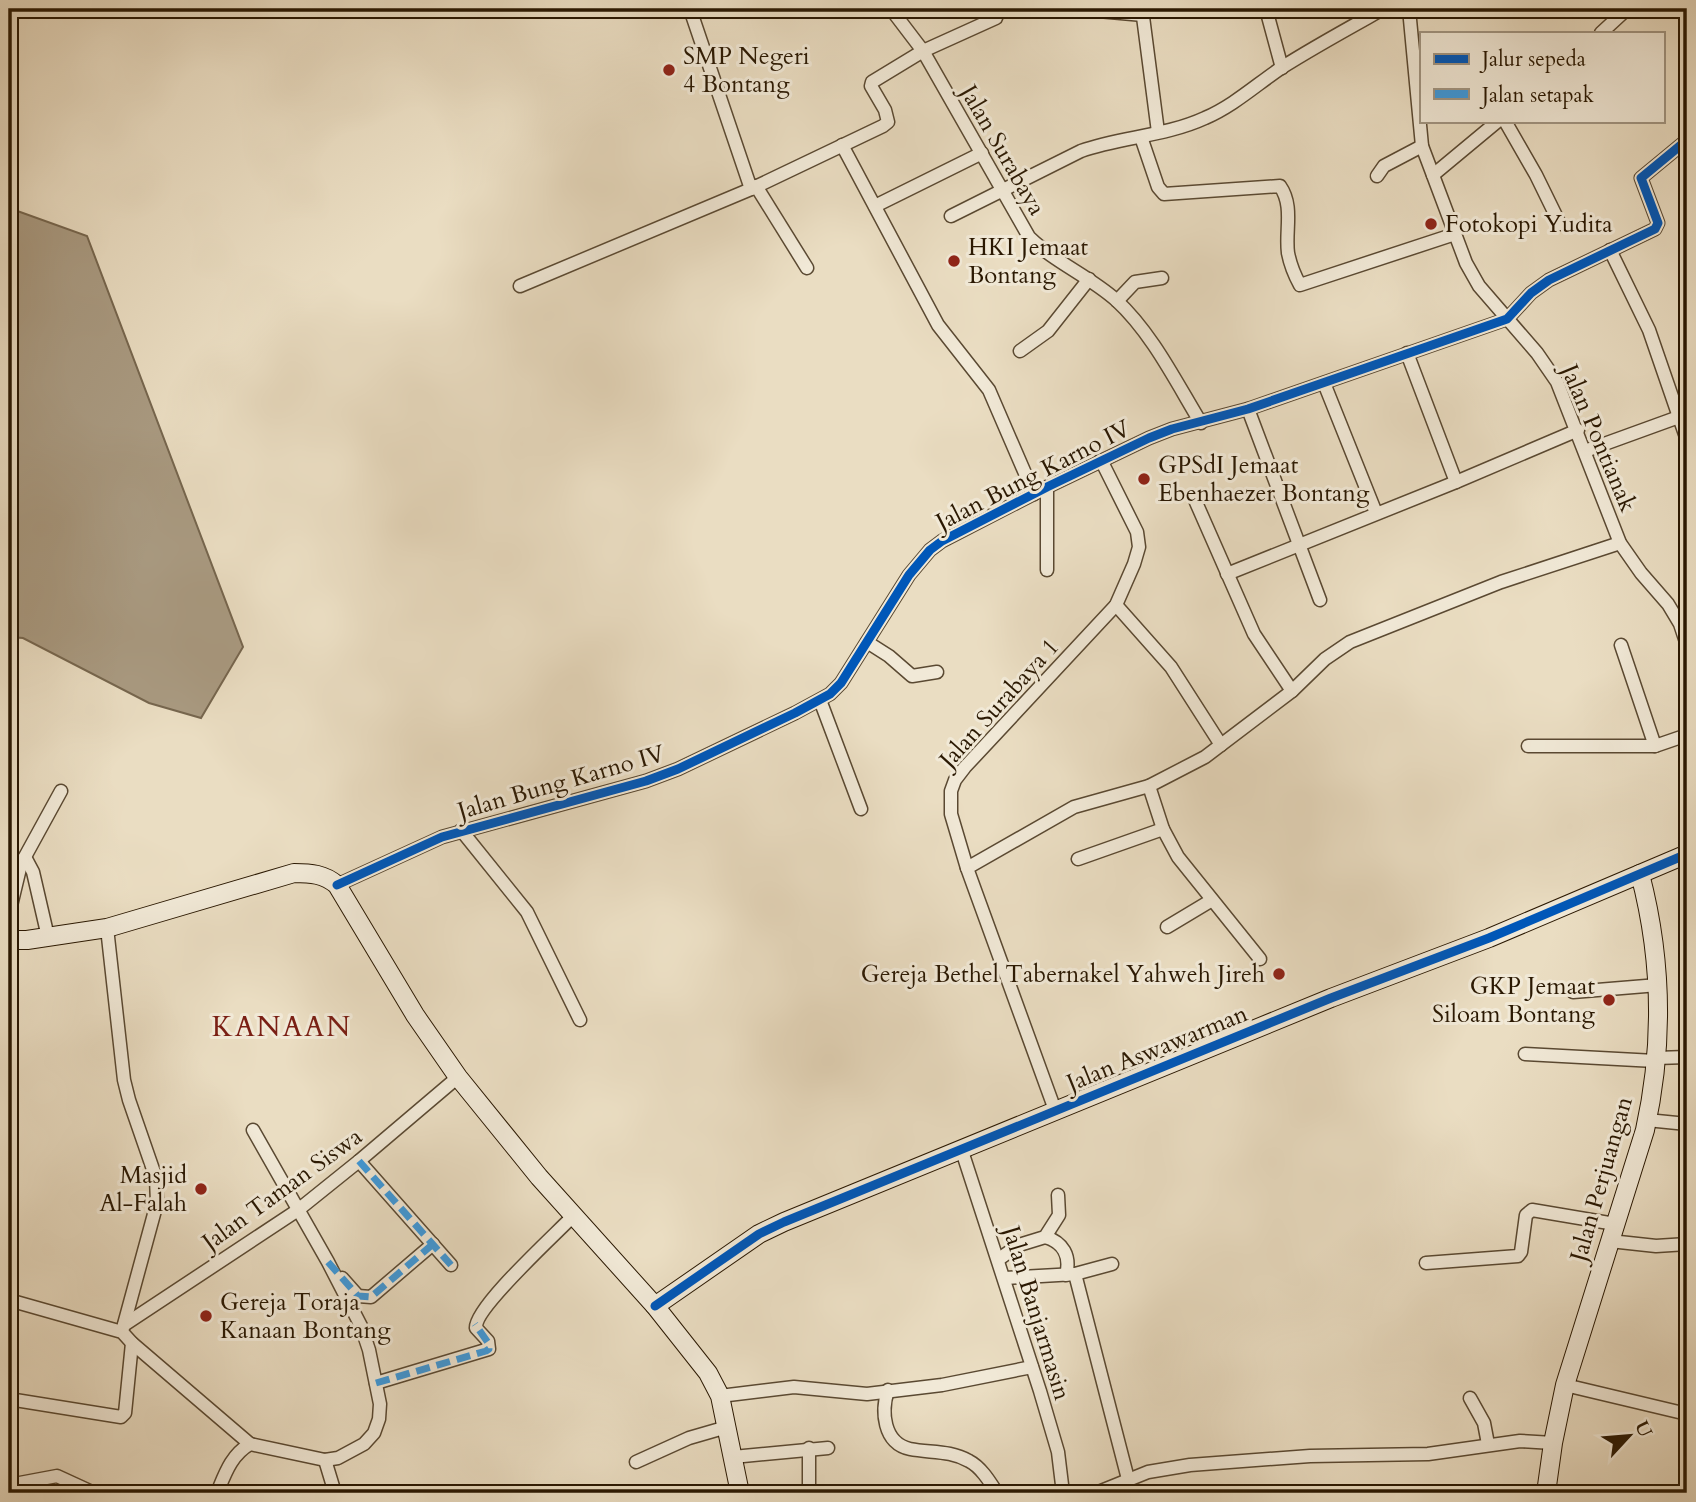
<svg xmlns="http://www.w3.org/2000/svg" width="1696" height="1502" viewBox="0 0 1696 1502" font-family="Cardo,serif">
<style>
.water{fill:#a99a81;stroke:#76664e;stroke-width:2}
.lines{fill:none;stroke-linecap:round;stroke-linejoin:round}
.street-casing{stroke:#5a4932;stroke-width:15}
.secondary-casing{stroke:#2a1802;stroke-width:20}
.street{stroke:#f1e9d7;stroke-width:12}
.secondary{stroke:#f1e9d7;stroke-width:18}
.quiet{stroke:#3d9add;stroke-width:7;stroke-dasharray:14 7;stroke-linecap:butt}
.cycleway-casing{stroke:#f1e9d7;stroke-width:13}
.cycleway{stroke:#0057b8;stroke-width:9}
.poi-dot{fill:#8f2418;stroke:#f1e9d7;stroke-width:2.5}
.labels{text-anchor:middle;stroke-width:6;stroke-linejoin:round;paint-order:stroke}
.poi-label{font-size:24px;fill:#2a1802;stroke:#f1e9d7;text-anchor:start}
.street-label{font-size:24px;fill:#2a1802;stroke:#f1e9d7}
.quarter-label{font-size:28px;letter-spacing:2px;fill:#7a1f14;stroke:#f1e9d7}
</style>
<rect width="100%" height="100%" fill="#eaddc2"/>
<filter id="stains"><feTurbulence type="fractalNoise" baseFrequency=".00286" numOctaves="4"/><feColorMatrix values="0 0 0 0 .2 0 0 0 0 .09 0 0 0 0 .02 0 0 0 .5 -.17"/></filter>
<radialGradient id="worn" r=".72"><stop offset=".6" stop-color="#630" stop-opacity="0"/><stop offset="1" stop-color="#630" stop-opacity=".3"/></radialGradient>
<path class="water" d="M9,208l78,28 156,411 -42,71 -52,-15 -126,-65 -14,-1z"/>
<g class="lines">
<defs>
<g id="street">
<path d="M690,9l61,180 132,-63 5,-4 -3,-12 -14,-24 1,-4 51,-31 73,-33 2,-9"/>
<path d="M891,9l32,42 106,186c25,25 60,39 87,63 36,33 60,82 85,123"/>
<path d="M1076,9l67,6"/>
<path d="M1142,9l16,123"/>
<path d="M1266,9l16,59"/>
<path d="M1409,9l13,137 44,117 13,23 58,67 20,29 63,161 21,30 27,31 12,20 7,21"/>
<path d="M691,13l25,-4"/>
<path d="M1601,33l26,-24"/>
<path d="M1505,121l31,54 24,49"/>
<path d="M1141,137l17,50 6,7 116,-8c14,20 5,45 8,67 2,10 7,23 12,32l155,-51"/>
<path d="M842,145l96,180 51,65 45,104"/>
<path d="M1433,175l65,-54"/>
<path d="M1377,176l7,-10 38,-20"/>
<path d="M756,186l51,82"/>
<path d="M875,206l107,-53"/>
<path d="M951,216l130,-65c40,-14 85,-15 124,-33 28,-12 51,-33 76,-50 33,-21 68,-40 102,-59"/>
<path d="M1610,250l39,80 38,110"/>
<path d="M520,286l231,-97"/>
<path d="M1117,301l18,-19 27,-4"/>
<path d="M1020,351l28,-20 41,-52"/>
<path d="M1407,353l49,129"/>
<path d="M1324,383l52,130"/>
<path d="M1248,409l72,191"/>
<path d="M1585,451l102,-37"/>
<path d="M1047,487v83"/>
<path d="M1195,500l59,134 38,57"/>
<path d="M1227,574l229,-92 122,-52"/>
<path d="M1116,605l55,62 50,78"/>
<path d="M867,642l22,14 23,20 25,-4"/>
<path d="M1621,645l34,101"/>
<path d="M820,700l41,109"/>
<path d="M1528,746h127l32,-11"/>
<path d="M1149,786l14,43 15,28 82,102"/>
<path d="M461,830l66,82 53,108"/>
<path d="M25,857l8,15 15,65"/>
<path d="M1078,859l85,-30"/>
<path d="M967,868l107,-61 75,-21 56,-29 87,-66 33,-32 25,-17 151,-60 119,-39"/>
<path d="M337,885l105,-48 204,-56 32,-12 117,-56 35,-19 11,-11 68,-108 21,-25 12,-9 105,-54 102,-49 23,-9 76,-20 259,-90 24,-26 18,-13 106,-51 3,-6 -17,-45 46,-38"/>
<path d="M9,914l12,-50 40,-73"/>
<path d="M1167,927l45,-27"/>
<path d="M107,928l17,152 5,20 27,78 1,25 -34,125"/>
<path d="M1573,992l85,-7"/>
<path d="M1525,1054l130,7"/>
<path d="M1656,1058l31,-1"/>
<path d="M1055,1110l-88,-242 -16,-54v-23l4,-11 10,-13 151,-162 18,-41 5,-17 -2,-15 -36,-72"/>
<path d="M1647,1120l40,4"/>
<path d="M961,1148l79,243 18,61 5,41"/>
<path d="M359,1161l92,104"/>
<path d="M1045,1237c18,5 26,19 21,38"/>
<path d="M1610,1241l46,5 31,-2"/>
<path d="M999,1259l20,-14 26,-8 14,-22 -1,-20"/>
<path d="M1426,1263l92,-7 3,-4 5,-37 6,-5 83,14"/>
<path d="M1075,1274l37,-10"/>
<path d="M342,1278l16,18 13,1 62,-53"/>
<path d="M1005,1278l70,-4 53,205"/>
<path d="M9,1300l113,32 10,11 118,101"/>
<path d="M124,1325l174,-115 61,-49 99,-84"/>
<path d="M376,1383l113,-34 -1,-8 -12,-13c-2,-20 80,-94 97,-112"/>
<path d="M1565,1385l122,29"/>
<path d="M888,1390c-7,21 -5,53 22,59 20,4 40,1 59,12 12,6 21,21 28,32"/>
<path d="M720,1396l74,-9 73,7 75,-9 90,-18"/>
<path d="M1470,1398l14,25 4,21"/>
<path d="M9,1399l112,18 4,-4 7,-70"/>
<path d="M809,1448v45"/>
<path d="M733,1457l95,-9"/>
<path d="M325,1460l10,33"/>
<path d="M636,1462l53,-24 38,-11"/>
<path d="M9,1485l48,-9 37,17"/>
<path d="M217,1493c8,-19 14,-38 33,-49l75,16 13,-2 26,-14 10,-11 5,-14 1,-15 -11,-54 -8,-24 -33,-64 -75,-132"/>
<path d="M1096,1493l52,-21 42,-7 120,-9 118,-2 92,-13 33,2"/>
</g>
<g id="secondary">
<path d="M9,940h18l80,-12 187,-55c17,0 30,1 43,12l78,130 43,62 81,100 116,129 53,67 12,23 20,97"/>
<path d="M655,1306l104,-72 25,-12 547,-224 158,-60 198,-84"/>
<path d="M1546,1493l7,-50 12,-58 80,-255c19,-86 17,-172 -5,-256"/>
</g>
</defs>
<use href="#street" class="street-casing"/>
<use href="#secondary" class="secondary-casing"/>
<use href="#street" class="street"/>
<use href="#secondary" class="secondary"/>
<g class="quiet">
<path d="M359,1161l92,104"/>
<path d="M328,1262l30,34 13,1 62,-53"/>
<path d="M376,1383l110,-32 3,-2v-5l-14,-20"/>
</g>
<defs>
<g id="cycleway">
<path d="M337,885l105,-48 204,-56 32,-12 117,-56 35,-19 11,-11 68,-108 21,-25 12,-9 105,-54 102,-49 23,-9 76,-20 259,-90 24,-26 18,-13 106,-51 3,-6 -17,-45 46,-38"/>
<path d="M655,1306l104,-72 25,-12 547,-224 158,-60 198,-84"/>
</g>
</defs>
<use href="#cycleway" class="cycleway-casing"/>
<use href="#cycleway" class="cycleway"/>
</g>
<g class="poi-dot">
<circle cx="669" cy="70" r="7"/>
<circle cx="1431" cy="224" r="7"/>
<circle cx="954" cy="261" r="7"/>
<circle cx="1144" cy="479" r="7"/>
<circle cx="1279" cy="974" r="7"/>
<circle cx="1609" cy="1000" r="7"/>
<circle cx="201" cy="1189" r="7"/>
<circle cx="206" cy="1316" r="7"/>
</g>
<g class="labels">
<g class="poi-label">
<text x="683" y="64">SMP Negeri<tspan x="683" dy="28">4 Bontang</tspan></text>
<text x="1445" y="232">Fotokopi Yudita</text>
<text x="968" y="255">HKI Jemaat<tspan x="968" dy="28">Bontang</tspan></text>
<text x="1158" y="473">GPSdI Jemaat<tspan x="1158" dy="28">Ebenhaezer Bontang</tspan></text>
<text x="1265" y="982" text-anchor="end">Gereja Bethel Tabernakel Yahweh Jireh</text>
<text x="1595" y="994" text-anchor="end">GKP Jemaat<tspan x="1595" dy="28">Siloam Bontang</tspan></text>
<text x="187" y="1183" text-anchor="end">Masjid<tspan x="187" dy="28">Al-Falah</tspan></text>
<text x="220" y="1310">Gereja Toraja<tspan x="220" dy="28">Kanaan Bontang</tspan></text>
</g>
<g class="street-label">
<text transform="translate(1003 150) rotate(60)" y="8">Jalan Surabaya</text>
<text transform="translate(1599 438) rotate(67)" y="8">Jalan Pontianak</text>
<text transform="translate(1033 475) rotate(-27)" y="8">Jalan Bung Karno IV</text>
<text transform="translate(999 703) rotate(-48)" y="8">Jalan Surabaya 1</text>
<text transform="translate(561 782) rotate(-16)" y="8">Jalan Bung Karno IV</text>
<text transform="translate(1157 1048) rotate(-22)" y="8">Jalan Aswawarman</text>
<text transform="translate(1601 1179) rotate(-74)" y="8">Jalan Perjuangan</text>
<text transform="translate(282 1189) rotate(-36)" y="8">Jalan Taman Siswa</text>
<text transform="translate(1037 1313) rotate(73)" y="8">Jalan Banjarmasin</text>
</g>
<g class="quarter-label">
<text x="282" y="1036">KANAAN</text>
</g>
</g>
<rect width="1696" height="1502" fill="none" stroke="#eaddc2" stroke-width="35"/>
<rect x="10" y="10" width="1675" height="1481" fill="none" stroke="#2a1802" stroke-width="3.5"/>
<rect x="18" y="18" width="1661" height="1467" fill="none" stroke="#2a1802" stroke-width="2"/>
<rect x="1420" y="32" width="245" height="91" fill="#f1e9d7" stroke="#a19582" stroke-width="2"/>
<rect x="1434" y="54" width="35" height="10" fill="#0057b8" stroke="#a19582" stroke-width="2"/>
<text x="1482" y="66" font-size="21" fill="#2a1802">Jalur sepeda</text>
<rect x="1434" y="89" width="35" height="10" fill="#3d9add" stroke="#a19582" stroke-width="2"/>
<text x="1482" y="102" font-size="21" fill="#2a1802">Jalan setapak</text>
<g transform="translate(1629 1436) rotate(64)" stroke="#f1e9d7" stroke-width="5" paint-order="stroke">
<path d="M0-5L12 26L0 18L-12 26Z" fill="#2a1802"/>
<text y="-10" font-size="19" font-weight="bold" text-anchor="middle" fill="#2a1802">U</text>
</g>
<rect width="100%" height="100%" filter="url(#stains)"/>
<rect width="100%" height="100%" fill="url(#worn)"/>
</svg>
